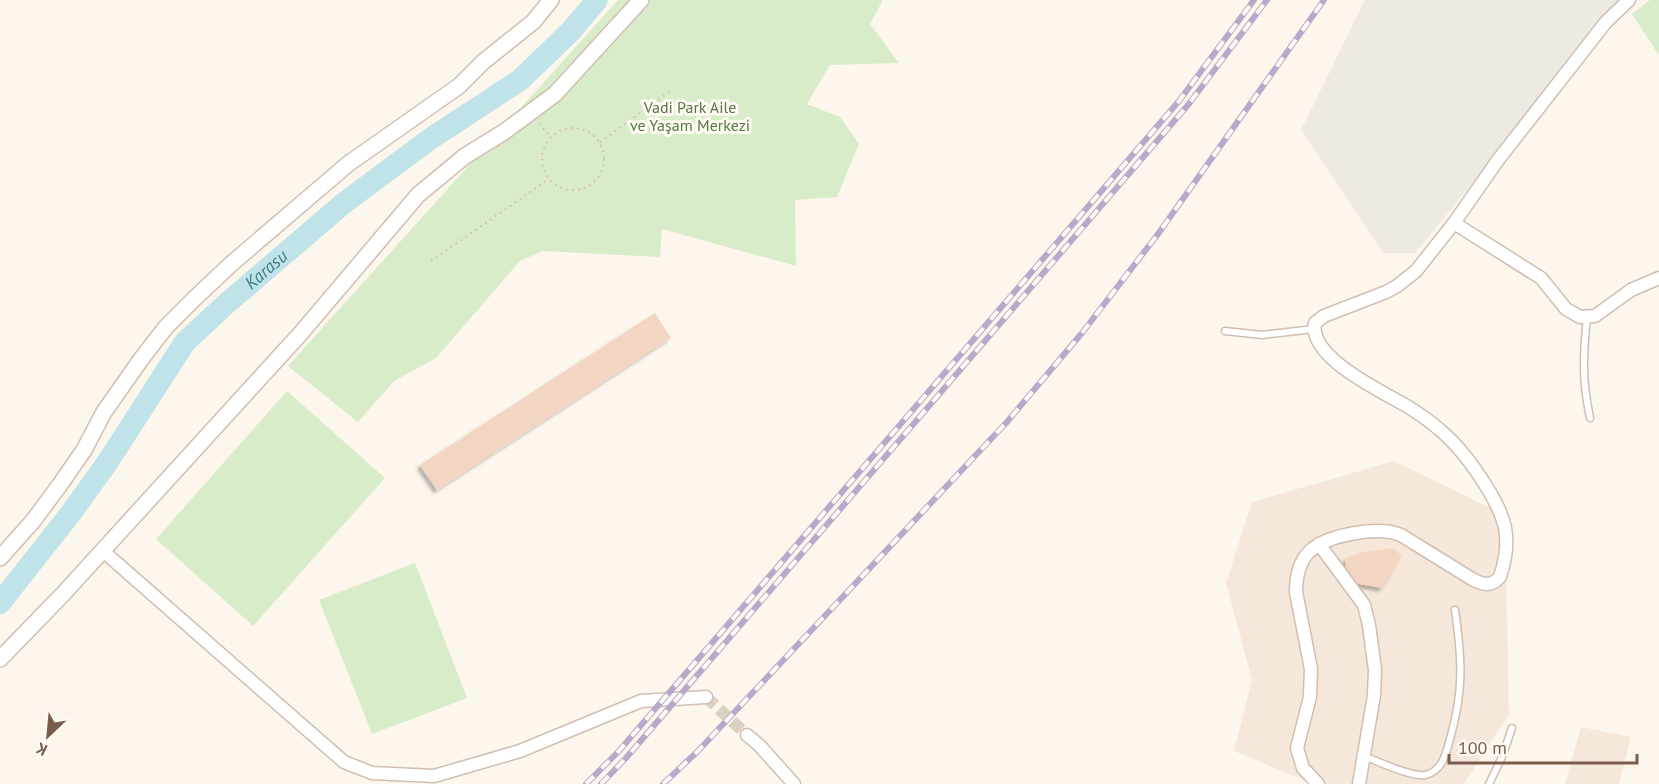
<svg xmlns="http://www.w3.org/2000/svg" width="1659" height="784" viewBox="0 0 1659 784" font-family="'PT Sans',sans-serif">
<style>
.residential{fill:#f5e8da}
.industrial{fill:#efe9e4}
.green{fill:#d8ecc9}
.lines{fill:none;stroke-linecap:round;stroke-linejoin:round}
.river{stroke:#bfe3e8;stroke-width:22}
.building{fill:#f3d5c3;filter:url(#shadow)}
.minor-tunnel{stroke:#dcd0c4;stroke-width:12;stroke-dasharray:12 6;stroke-linecap:butt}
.service-casing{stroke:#d1beb0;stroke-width:9}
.minor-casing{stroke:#d1beb0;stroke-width:15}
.tertiary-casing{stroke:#d1beb0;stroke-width:18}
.path{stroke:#d9b8a5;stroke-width:2;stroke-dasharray:1.5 4.5;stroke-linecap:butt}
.service{stroke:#fff;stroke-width:6}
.minor{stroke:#fff;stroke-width:12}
.tertiary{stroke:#fff;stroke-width:15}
.rail-casing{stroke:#b9a8c9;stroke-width:6}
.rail{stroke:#fffaf3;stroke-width:4;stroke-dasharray:11;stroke-linecap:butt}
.labels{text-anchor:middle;stroke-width:6;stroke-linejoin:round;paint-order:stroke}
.park-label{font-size:16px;fill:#537a41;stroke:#fffaf3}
.water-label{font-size:18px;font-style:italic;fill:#437c86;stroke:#fffaf3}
</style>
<defs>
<filter id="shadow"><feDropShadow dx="-3.5" dy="3.5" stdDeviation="1.5" flood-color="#0004"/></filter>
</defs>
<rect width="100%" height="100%" fill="#fdf6ec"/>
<g class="residential">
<path d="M1394,461l111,54 4,199 -45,70h-151l-79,-33 18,-71 -26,-97 26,-81z"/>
<path d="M1581,727l50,10 -12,47h-54z"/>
</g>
<path class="industrial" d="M1365,0h254l-43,51 -69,91 -92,111h-32l-82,-123z"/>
<g class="green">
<path d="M618,0h265l-13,24 29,39 -69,2 -23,39 33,13 19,27 -22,53 -42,3 1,66 -134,-37 -2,28 -117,-6 -23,10 -84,97 -42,23 -36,41 -70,-56z"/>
<path d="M1650,0h9v55l-27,-41z"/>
<path d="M287,391l98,87 -132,148 -97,-87z"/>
<path d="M415,563l52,135 -95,36 -53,-134z"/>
</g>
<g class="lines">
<path class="river" id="s1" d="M0,603l71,-90 36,-50 78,-121 41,-38 118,-101 86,-64 90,-59 51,-49 26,-31"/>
</g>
<g class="building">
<path d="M655,313l16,25 -234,152 -17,-25z"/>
<path d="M1393,548l9,8 -13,23 -7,9 -28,-5 -9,-10 1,-15 13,-5z"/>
</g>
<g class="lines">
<path class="minor-tunnel" d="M706,697l41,38"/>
<defs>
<g id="service">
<path d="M1587,317c-4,39 -5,63 3,101"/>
<path d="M1225,331l37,4 52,-6"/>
<path d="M1363,756c15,5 47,21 62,19 18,-4 21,-22 25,-36 14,-49 12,-80 5,-129"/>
<path d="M1489,784l13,-27 10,-29"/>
</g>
<g id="minor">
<path d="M1454,223l87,55 25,31 14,8 15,-1 36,-26 28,-12"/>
<path d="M1319,544l45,61 5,20 6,45 -1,25 -15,89"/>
<path d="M103,551l241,211 28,11 62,3 86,-25 121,-50 65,-4"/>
<path d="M747,735l12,10 35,39"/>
<path d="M1318,784l-15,-16 -6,-20 13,-51 1,-28 -15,-77c0,-14 2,-28 12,-39 18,-19 70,-27 93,-18l71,44c11,6 19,8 28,-2 12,-37 7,-58 -14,-91 -13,-21 -27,-40 -46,-56 -9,-8 -19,-15 -30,-22 -24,-15 -102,-49 -95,-85l9,-7 62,-24 11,-6 19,-15 38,-48 44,-63 108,-138 23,-22"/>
</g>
<g id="tertiary">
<path d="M0,558l33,-37 26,-35 25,-36 20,-38 38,-54 24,-31 27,-27 37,-35 118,-101 111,-78 24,-24 50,-40 18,-22"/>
<path d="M0,659l64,-66 237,-260 117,-138 47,-39 39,-24 51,-38 86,-94"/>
</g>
</defs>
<use href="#service" class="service-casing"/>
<use href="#minor" class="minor-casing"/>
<use href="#tertiary" class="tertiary-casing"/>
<g class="path">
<path d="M539,124l12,13"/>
<circle cx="573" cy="159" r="31"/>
<path d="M600,142l69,-50"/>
<path d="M431,261l118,-82"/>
</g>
<use href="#service" class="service"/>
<use href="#minor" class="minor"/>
<use href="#tertiary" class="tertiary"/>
<defs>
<g id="rail">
<path d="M586,784l32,-32 561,-651 75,-101"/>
<path d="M601,784l25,-26 562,-653 79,-105"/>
<path d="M663,784l34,-32 309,-329 76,-90 76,-99 166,-234"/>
</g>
</defs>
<use href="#rail" class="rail-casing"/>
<use href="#rail" class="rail"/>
</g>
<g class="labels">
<g class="park-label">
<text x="690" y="113">Vadi Park Aile<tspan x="690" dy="18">ve Yaşam Merkezi</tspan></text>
</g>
<g class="water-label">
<text dy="6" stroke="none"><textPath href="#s1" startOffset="429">Karasu</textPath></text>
</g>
</g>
<g transform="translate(48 736) rotate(206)" stroke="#fffaf3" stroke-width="4.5" paint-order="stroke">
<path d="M0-4.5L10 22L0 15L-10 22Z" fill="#7a5c4d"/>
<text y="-9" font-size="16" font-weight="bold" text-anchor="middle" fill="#7a5c4d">K</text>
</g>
<path d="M1449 754v9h188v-9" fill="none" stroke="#7a5c4d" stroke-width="3"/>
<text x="1458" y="754" font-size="18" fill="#7a5c4d" stroke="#fffaf3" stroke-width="4.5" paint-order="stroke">100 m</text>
</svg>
